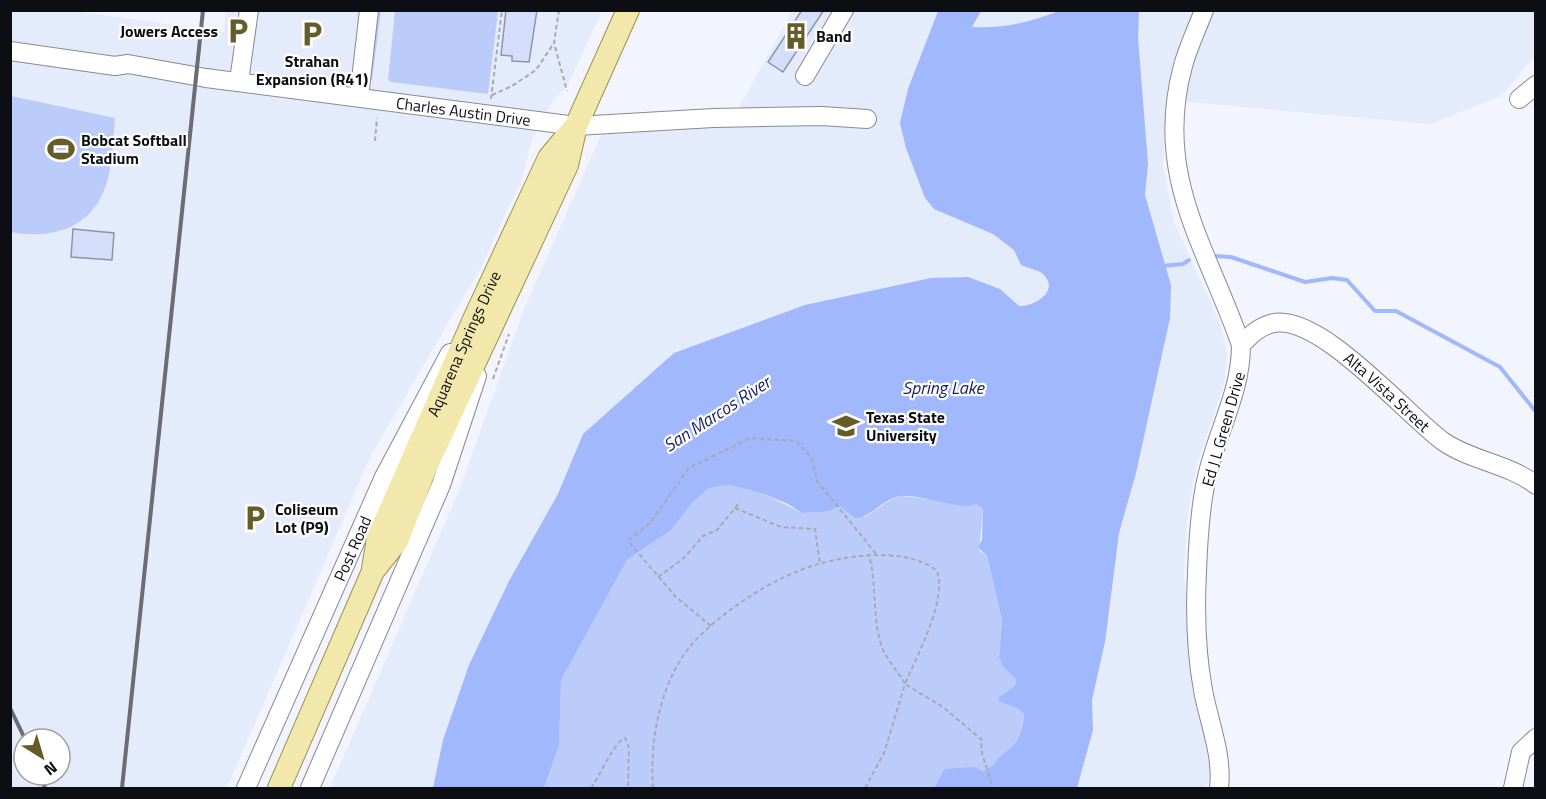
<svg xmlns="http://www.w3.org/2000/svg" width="1546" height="799" viewBox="0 0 1546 799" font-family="'Titillium Web',sans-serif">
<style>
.built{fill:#e4ebfb;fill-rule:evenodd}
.green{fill:#bbccfb}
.water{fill:#a1b8fd}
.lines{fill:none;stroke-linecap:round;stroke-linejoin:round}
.stream{stroke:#a1b8fd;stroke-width:4}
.building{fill:#d4defb;stroke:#9095a2;stroke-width:1.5}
.minor-casing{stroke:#858a96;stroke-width:20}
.major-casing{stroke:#9c9252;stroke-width:24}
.path{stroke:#a7a9b0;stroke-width:2;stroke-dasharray:4.5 3;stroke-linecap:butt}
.minor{stroke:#fff;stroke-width:18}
.major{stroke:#f2e8ac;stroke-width:22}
.rail{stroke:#6b6d74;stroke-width:4}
.labels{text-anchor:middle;stroke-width:4.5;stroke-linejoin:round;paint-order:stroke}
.poi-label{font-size:16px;font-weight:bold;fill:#0c0e13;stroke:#fff;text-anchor:start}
.street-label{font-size:16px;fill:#0c0e13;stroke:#fff}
.water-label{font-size:18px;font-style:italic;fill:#151f6b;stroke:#fff}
</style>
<rect width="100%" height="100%" fill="#f2f5fd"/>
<g class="built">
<path d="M10,11h62l152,21 2,-21h376l-34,74 -15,15 -22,42 -8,34 -42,91 -110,188 -144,333h-216zM24,739h36v36h-36z"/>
<path d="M792,11h743v45l-34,40 -71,28 -263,-24 -4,66 11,56 47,104 6,30 -3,28 -28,83 -9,53 -3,55 9,107 19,83v10l-7,13h-875l129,-297 65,-182 85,-192 126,-2z"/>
</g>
<g class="green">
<path d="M376,11h5l-9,69h-3z"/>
<path d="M395,11h103l-10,83 -97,-12 -3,-2z"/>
<path d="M11,96l104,22c-2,20 -2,41 -7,60 -12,49 -53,62 -97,54z"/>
<path d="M730,485l34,9 38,19 22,-1 18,-5 23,10 27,-18 9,-3 75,8 7,5 -4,42 8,5 15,64 -3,38 4,9 13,12c-3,11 1,27 8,35 -2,10 -3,21 -9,29 -7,9 -17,10 -20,22l-12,6 -39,-2 -10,19h-390l15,-42 2,-66 66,-120 44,-30 21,-27 17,-15z"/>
</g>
<path class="water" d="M938,11h43l-9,16c31,2 58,-5 87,-16 13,-5 63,-1 80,0l-1,27 10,126 -3,31 26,90 -1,33 -34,155 -17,60 -14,109 -13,58 1,30 -16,58h-143l10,-19 30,-2 9,4 11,-6c4,-11 14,-13 21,-22 6,-8 8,-19 9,-29l-5,-5 -20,-8 -1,-3 17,-12 1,-7 -13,-12 -4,-9 3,-38 -15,-64 -9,-9 4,-7 1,-31 -7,-5c-17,7 -54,-10 -75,-8 -18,2 -28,21 -46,22l-14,-11 -17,5 -22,1 -14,-9 -24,-10 -34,-9 -21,3 -17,15 -21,27 -44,30 -66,120 -2,66 -15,42h-111l10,-48 26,-75 40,-84 49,-87 25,-60 91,-81 131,-48 126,-27 37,-1 32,12 19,17c14,1 42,-15 24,-32 -4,-4 -16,-6 -22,-9l-7,-15 -21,-16 -59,-25 -9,-11 -19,-50 -6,-25 8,-34z"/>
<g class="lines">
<g class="stream">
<path d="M1216,256l15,1 74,25 27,-4 15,2 28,31h21l104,56 36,45"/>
<path d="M1161,266l22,-2 6,-4"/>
</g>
</g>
<g class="building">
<path d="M506,10h31l-8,52 -17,-1v-5l-11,-1z"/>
<path d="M802,10h22l-41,62 -15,-10z"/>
<path d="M73,229l41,4 -2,27 -41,-3z"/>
</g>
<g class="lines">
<defs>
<g id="minor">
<path d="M1204,10c-7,19 -16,37 -21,56 -30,110 24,181 58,279 0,48 -24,86 -34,132 -7,29 -9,65 -10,95 -2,39 -1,80 6,118 6,33 20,65 16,98"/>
<path id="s1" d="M10,51l105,15 13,-2 78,14 370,48 137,-8 109,-2 45,3"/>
<path d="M805,76l39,-66"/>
<path d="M239,81l10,-71"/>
<path d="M359,97l10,-87"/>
<path d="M1519,99l17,-14"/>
<path id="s2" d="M1241,345c9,-9 16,-17 29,-21 47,-15 136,91 174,118 28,19 65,22 92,43"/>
<path id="s3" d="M246,788l138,-311 66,-124"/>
<path d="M310,788l131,-303 36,-109"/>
<path d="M1513,788l8,-36 15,-14"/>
</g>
<g id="major">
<path id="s4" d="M373,569l5,-31 97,-221 74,-159 24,-29"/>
<path d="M279,788l94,-217 24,-30 28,-72 142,-304 9,-39 52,-116"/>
</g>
</defs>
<use href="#minor" class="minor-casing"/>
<use href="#major" class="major-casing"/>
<g class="path">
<path d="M559,10l-5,33 13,48"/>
<path d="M492,95l20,-9 24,-16 18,-27"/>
<path d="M491,99l11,-89"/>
<path d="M375,141l2,-23"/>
<path d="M493,379l16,-45"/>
<path d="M735,508l46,19 34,2 5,35"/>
<path d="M658,577l26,-19 19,-22 14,-6 23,-28"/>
<path d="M711,626l-36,-30 -47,-55 23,-19 38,-54 61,-30 46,3 16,17 5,23 60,74"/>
<path d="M591,788c9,-12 23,-46 34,-50l4,10 -1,40"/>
<path d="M653,788c-3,-44 5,-94 30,-132 21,-32 77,-70 113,-84 36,-16 108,-28 141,-1 10,30 -20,84 -32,113l38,23 39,33 -1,10 12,38"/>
<path d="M865,788l19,-35 21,-69c-7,-14 -20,-25 -24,-40 -9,-28 -4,-60 -12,-89"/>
</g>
<use href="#minor" class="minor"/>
<use href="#major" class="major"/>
<g class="rail">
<path d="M10,708l15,31"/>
<path d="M40,775l5,13"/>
<path d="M122,788l81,-778"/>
</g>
</g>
<defs>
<symbol id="parking-bare" viewBox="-9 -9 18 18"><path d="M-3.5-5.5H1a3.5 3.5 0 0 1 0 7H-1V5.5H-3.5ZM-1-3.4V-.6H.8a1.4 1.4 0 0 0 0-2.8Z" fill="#655c29" stroke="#fff" stroke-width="2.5" paint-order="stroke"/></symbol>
<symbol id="building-bare" viewBox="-9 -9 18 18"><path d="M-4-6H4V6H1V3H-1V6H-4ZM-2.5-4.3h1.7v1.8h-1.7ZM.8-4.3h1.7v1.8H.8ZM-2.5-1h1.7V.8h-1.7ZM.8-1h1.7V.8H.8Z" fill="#655c29" stroke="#fff" stroke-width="2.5" paint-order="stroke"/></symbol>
<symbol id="stadium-bare" viewBox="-9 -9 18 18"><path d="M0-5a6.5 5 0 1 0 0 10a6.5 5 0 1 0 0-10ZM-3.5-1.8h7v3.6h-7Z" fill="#655c29" stroke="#fff" stroke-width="2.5" paint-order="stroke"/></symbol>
<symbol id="university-bare" viewBox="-9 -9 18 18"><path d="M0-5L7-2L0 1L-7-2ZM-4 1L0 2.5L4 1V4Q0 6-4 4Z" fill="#655c29" stroke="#fff" stroke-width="2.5" paint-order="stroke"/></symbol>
</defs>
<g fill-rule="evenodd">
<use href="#parking-bare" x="219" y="12" width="38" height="38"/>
<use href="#parking-bare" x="293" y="15" width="38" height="38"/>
<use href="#building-bare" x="777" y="17" width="38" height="38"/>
<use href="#stadium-bare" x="42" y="130" width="38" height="38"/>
<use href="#university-bare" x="827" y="407" width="38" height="38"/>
<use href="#parking-bare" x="236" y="499" width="38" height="38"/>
</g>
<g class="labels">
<g class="poi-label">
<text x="218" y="37" text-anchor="end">Jowers Access</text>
<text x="816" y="42">Band</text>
<text x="312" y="67" text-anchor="middle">Strahan<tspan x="312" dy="18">Expansion (R41)</tspan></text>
<text x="81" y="146">Bobcat Softball<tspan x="81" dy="18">Stadium</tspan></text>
<text x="866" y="423">Texas State<tspan x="866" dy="18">University</tspan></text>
<text x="275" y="515">Coliseum<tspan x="275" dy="18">Lot (P9)</tspan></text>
</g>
<g class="street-label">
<text dy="6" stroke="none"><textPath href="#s1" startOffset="458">Charles Austin Drive</textPath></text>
<text dy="6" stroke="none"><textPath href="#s4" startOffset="244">Aquarena Springs Drive</textPath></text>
<text dy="6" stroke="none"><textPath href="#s2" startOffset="176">Alta Vista Street</textPath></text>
<text transform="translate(1223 429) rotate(-74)" y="6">Ed J L Green Drive</text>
<text dy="6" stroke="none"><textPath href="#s3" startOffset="262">Post Road</textPath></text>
</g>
<g class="water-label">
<text x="943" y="394">Spring Lake</text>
<text transform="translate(717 414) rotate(-33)" y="6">San Marcos River</text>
</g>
</g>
<rect width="1546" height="799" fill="none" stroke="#0c0e13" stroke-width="24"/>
<g transform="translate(42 757) rotate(143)"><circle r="28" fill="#ffffff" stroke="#9e9fa1" stroke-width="1.5"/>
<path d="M0-4.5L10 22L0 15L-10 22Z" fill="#655c29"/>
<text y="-9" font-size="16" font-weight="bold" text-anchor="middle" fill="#0c0e13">N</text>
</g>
</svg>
